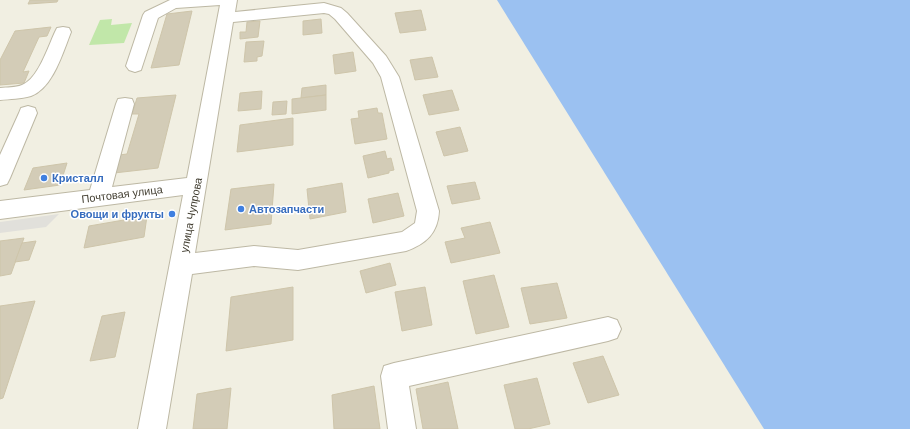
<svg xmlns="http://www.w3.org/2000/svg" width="910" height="429" viewBox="0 0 910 429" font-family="Arial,sans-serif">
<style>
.green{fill:#c1e7a9}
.parking{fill:#e1e0db}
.water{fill:#9bc1f1}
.building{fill:#d3ccb7;stroke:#cec5aa}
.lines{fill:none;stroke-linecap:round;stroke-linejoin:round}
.minor-casing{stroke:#bdb8a4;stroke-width:2}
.minor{fill:#fff;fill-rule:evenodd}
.shop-dot{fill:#3f7fe0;stroke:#fff;stroke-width:1.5}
.labels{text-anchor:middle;stroke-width:3;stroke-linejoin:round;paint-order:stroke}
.shop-label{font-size:11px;font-weight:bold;fill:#366cbe;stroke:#fff;text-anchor:start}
.street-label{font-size:11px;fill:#433f32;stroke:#fff}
</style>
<rect width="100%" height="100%" fill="#f1efe2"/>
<path class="green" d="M112,19l-1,6 21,-2 -8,20 -35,2 11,-25z"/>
<path class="parking" d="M59,214l-13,13 -46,6v-11z"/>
<path class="water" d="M497,0h413v429h-146z"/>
<g class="building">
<path d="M30,0h28l-1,2 -29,2z"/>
<path d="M421,10l5,20 -26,3 -5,-20z"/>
<path d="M192,11l-13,54 -28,3 16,-54z"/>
<path d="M321,19l1,14 -19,2v-14z"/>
<path d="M260,21l-2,16 -18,2v-7h6l1,-10z"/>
<path d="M51,27l-4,9 -8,1 -16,35 6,-1 -5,12 -24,2v-25l15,-29z"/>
<path d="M264,41l-2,15 -5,1v4l-13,1 2,-20z"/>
<path d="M353,52l3,19 -21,3 -2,-19z"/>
<path d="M432,57l6,20 -23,3 -5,-20z"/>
<path d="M326,85v10l-25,3 1,-10z"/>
<path d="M452,90l7,20 -30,5 -6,-20z"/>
<path d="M262,91l-1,18 -23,2 2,-18z"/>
<path d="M176,95l-18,73 -44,5 5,-18 8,-1 12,-40h-7l5,-16z"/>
<path d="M326,95v15l-34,4v-15z"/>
<path d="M287,101l-1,13 -14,1 1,-13z"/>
<path d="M377,108l1,5h4l5,26 -32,5 -4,-25 8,-1 -1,-7z"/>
<path d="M293,118v27l-56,7 3,-27z"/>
<path d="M460,127l8,24 -24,5 -8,-24z"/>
<path d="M385,151l2,8 4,-1 3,12 -5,1v2l-21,5 -5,-22z"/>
<path d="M67,163l-7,22 -36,5 9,-22z"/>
<path d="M475,182l5,17 -28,5 -5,-18z"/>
<path d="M342,183l4,29 -36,7 -3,-30z"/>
<path d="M274,184l-3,40 -46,6 6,-41z"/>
<path d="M398,193l6,23 -31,7 -5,-24z"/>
<path d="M147,216l-3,21 -60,11 5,-22z"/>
<path d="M490,222l10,31 -49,10 -6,-21 20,-4 -4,-10z"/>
<path d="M24,238l-13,36 -11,2v-35z"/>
<path d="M36,241l-7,19 -14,2 7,-19z"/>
<path d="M390,263l6,22 -30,8 -6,-22z"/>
<path d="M494,275l15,52 -33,7 -13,-53z"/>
<path d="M557,283l10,35 -37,6 -9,-36z"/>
<path d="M293,287v53l-67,11 5,-54z"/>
<path d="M425,287l7,38 -30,6 -7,-39z"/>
<path d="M35,301l-32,97 -3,1v-93z"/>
<path d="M125,312l-10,45 -25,4 12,-45z"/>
<path d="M603,356l16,39 -31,8 -15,-40z"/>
<path d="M537,378l13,46 -22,5h-13l-11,-44z"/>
<path d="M448,382l10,47h-35l-7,-40z"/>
<path d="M374,386l6,43h-46l-2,-34z"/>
<path d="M231,388l-4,41h-34l4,-35z"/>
</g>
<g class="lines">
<defs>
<g id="minor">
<path d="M170,0h67l-2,12 89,-9 17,5 6,5 39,43 13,21 40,134c-1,22 -13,33 -33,40l-108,19 -44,-4 -62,8 -26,155h-28l45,-234 -183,24v-18l90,-11 26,-86 2,-5 7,-1 7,1 2,5 -22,83 75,-9 33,-173 -44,3 -18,10 -17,52 -6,2 -6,-2 -3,-4 17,-51 2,-3zM324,13l5,1 6,5 38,44 8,14 36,134 -2,12 -13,9 -104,18 -44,-4 -59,7 38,-231z"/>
<path d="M63,27l6,1 2,4c-8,20 -18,56 -40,64 -10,3 -21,3 -31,4v-12c7,-1 15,0 22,-3 16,-6 26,-38 33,-53l2,-4z"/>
<path d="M28,106l7,2 2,5 -27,65 -3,6 -7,2v-31l19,-42 2,-5z"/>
<path d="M608,317l9,3 4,9 -4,9 -9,3 -199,45 7,43h-28l-7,-53 3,-10 10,-3z"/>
</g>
</defs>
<use href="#minor" class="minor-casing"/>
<use href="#minor" class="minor"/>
</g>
<g class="shop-dot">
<circle cx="44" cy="178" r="4"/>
<circle cx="241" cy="209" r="4"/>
<circle cx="172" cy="214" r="4"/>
</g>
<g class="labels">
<g class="shop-label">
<text x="52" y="182">Кристалл</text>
<text x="249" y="213">Автозапчасти</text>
<text x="164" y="218" text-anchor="end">Овощи и фрукты</text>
</g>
<g class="street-label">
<text transform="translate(122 194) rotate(-7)" y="4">Почтовая улица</text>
<text transform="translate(191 215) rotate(-79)" y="4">улица Чупрова</text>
</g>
</g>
</svg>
